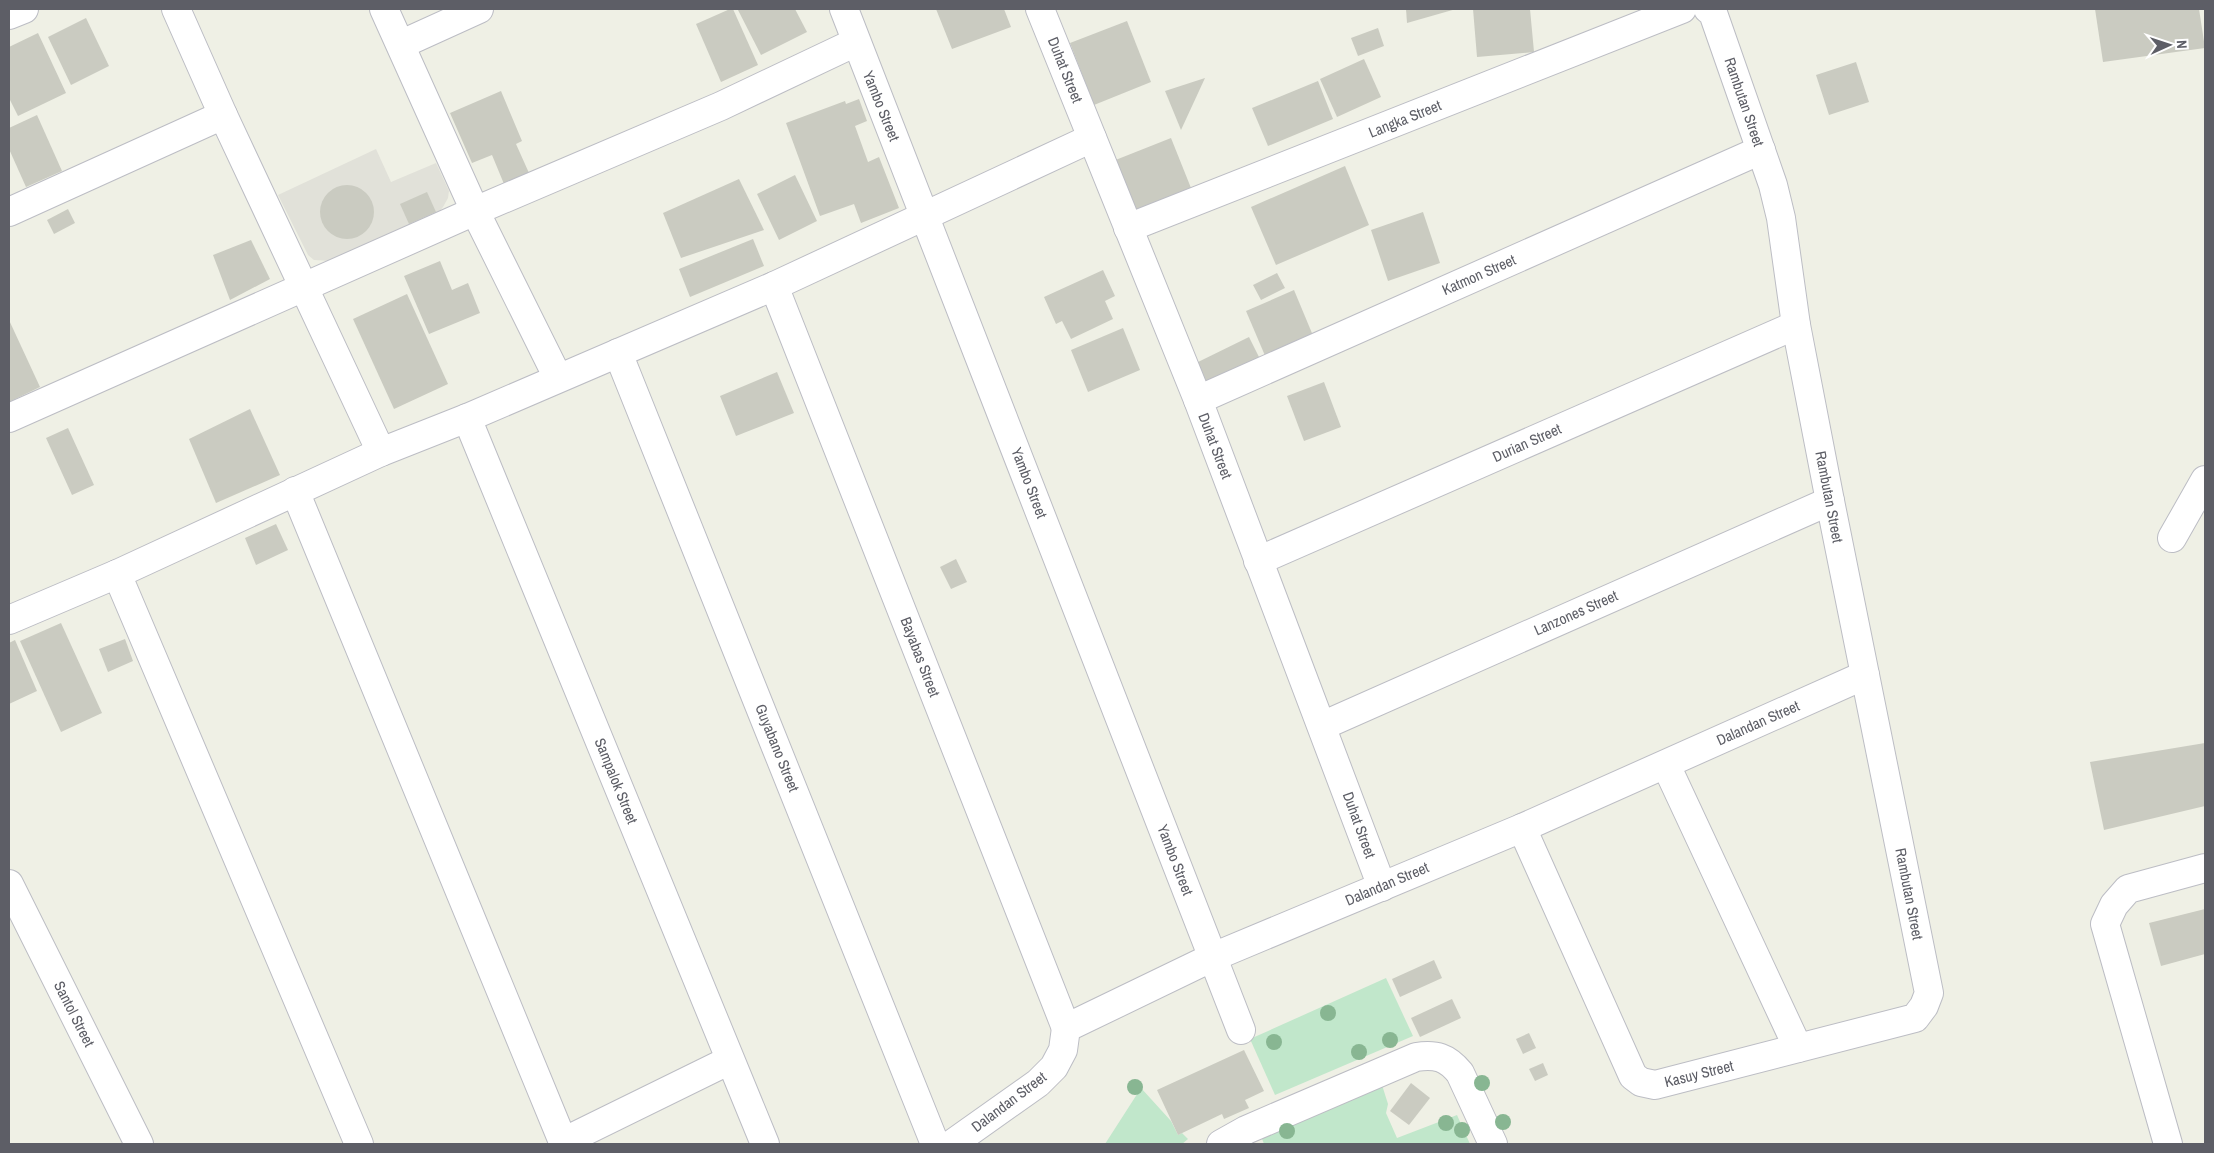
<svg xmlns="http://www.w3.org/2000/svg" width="2214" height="1153" viewBox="0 0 2214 1153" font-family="'Archivo Narrow',sans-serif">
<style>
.industrial{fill:#e1e1d9}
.green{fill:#c1e7cb}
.building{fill:#cacbc1}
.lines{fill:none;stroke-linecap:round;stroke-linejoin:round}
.minor-casing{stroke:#bcbdc4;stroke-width:30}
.minor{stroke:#fff;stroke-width:28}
.tree{fill:#88b692}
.labels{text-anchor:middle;stroke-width:5;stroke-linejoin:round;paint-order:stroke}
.street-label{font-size:15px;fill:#5d5e66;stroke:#fff}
</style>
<rect width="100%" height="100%" fill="#eff0e5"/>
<path class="industrial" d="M376,149l15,33 45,-19 13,28 -1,7 -5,9 -5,6 -107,48 -17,-1 -6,-5 -30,-60z"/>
<g class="green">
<path d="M1386,978l27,58 -138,59 -25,-56z"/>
<path d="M1382,1085l6,19 -2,9 11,25 60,-23 13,29h-206l-3,-8z"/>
<path d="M1141,1088l30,33 7,14 4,-2 6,6 -6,5h-77z"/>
</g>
<g class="building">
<path d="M730,9h3l25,56 -37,17 -25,-58z"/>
<path d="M741,9h54l12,23 -46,23 -23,-45z"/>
<path d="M936,9h68l7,18 -59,22z"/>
<path d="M1406,9h50l-49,14z"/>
<path d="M1473,9h57l4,43 -57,5z"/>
<path d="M2095,9h104l6,39 -102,14z"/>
<path d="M86,18l23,48 -38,19 -23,-48z"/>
<path d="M1127,21l24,61 -57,23 -24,-62z"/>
<path d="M1378,28l6,18 -26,10 -7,-18z"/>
<path d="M38,33l28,60 -48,23 -9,-18v-51z"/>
<path d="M1364,59l17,38 -44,20 -17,-38z"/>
<path d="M1856,62l13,40 -40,13 -13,-40z"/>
<path d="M1205,78l-24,52 -16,-39z"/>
<path d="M1318,81l15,38 -65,27 -16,-38z"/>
<path d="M501,91l21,50 -6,3 13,29 -25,11 -12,-29 -20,8 -22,-50z"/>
<path d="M859,99l8,22 -12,5 13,36 11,-5 20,51 -38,15 -7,-19 -34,12 -34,-93 59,-22 1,3z"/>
<path d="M37,115l25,56 -36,16 -17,-38v-21z"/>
<path d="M1171,138l22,55 -58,23 -22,-55z"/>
<path d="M1345,166l24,59 -93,40 -25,-58z"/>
<path d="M795,175l22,46 -38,19 -22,-46z"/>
<path d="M739,179l25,51 -83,28 -18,-45z"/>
<circle cx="347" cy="212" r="27"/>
<path d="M427,192l9,20 -27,12 -9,-20z"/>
<path d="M68,209l7,14 -21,11 -7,-14z"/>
<path d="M1423,212l17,51 -52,18 -17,-51z"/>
<path d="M753,239l11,27 -74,31 -11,-28z"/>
<path d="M251,240l19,39 -40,21 -17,-45z"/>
<path d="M440,261l12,29 16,-7 12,30 -51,21 -25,-58z"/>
<path d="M1103,270l12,26 -10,5 8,18 -42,20 -9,-18 -6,3 -12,-27z"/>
<path d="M1277,273l8,15 -24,12 -8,-15z"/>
<path d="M1294,290l20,48 -48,20 -20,-47z"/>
<path d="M407,294l41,90 -54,25 -41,-90z"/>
<path d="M9,320l31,67 -31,15z"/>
<path d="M1123,328l17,42 -52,22 -17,-42z"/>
<path d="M1249,337l12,24 -54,26 -11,-24z"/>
<path d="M777,372l17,41 -58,23 -16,-40z"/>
<path d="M1324,382l17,45 -37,14 -17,-45z"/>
<path d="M250,409l30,66 -64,28 -27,-64z"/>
<path d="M68,428l26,57 -22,10 -26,-57z"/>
<path d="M276,524l12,26 -32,15 -11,-27z"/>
<path d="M956,559l11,23 -16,7 -11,-22z"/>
<path d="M61,623l41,90 -41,19 -41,-91z"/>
<path d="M125,639l8,22 -25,11 -9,-23z"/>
<path d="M15,640l22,51 -28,13v-61z"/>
<path d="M2205,743v63l-101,24 -14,-68z"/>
<path d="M2205,909v45l-44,12 -12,-43z"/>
<path d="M1434,960l8,18 -42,19 -8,-18z"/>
<path d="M1452,999l9,19 -41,19 -9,-19z"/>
<path d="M1529,1033l7,15 -13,6 -7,-15z"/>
<path d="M1244,1050l20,41 -19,9 4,8 -25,11 -2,-5 -44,21 -21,-45z"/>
<path d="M1543,1063l5,12 -13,6 -6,-12z"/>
<path d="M1411,1083l19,15 -21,27 -19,-14z"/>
</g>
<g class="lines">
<defs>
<g id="minor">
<path d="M176,9l47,106 158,337"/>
<path d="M384,9l91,202 83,167"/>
<path d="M844,9l397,1021"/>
<path d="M1040,9l158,391 184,487"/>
<path d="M9,15l15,-6"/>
<path d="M402,44l77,-35"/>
<path d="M9,212l214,-97"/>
<path d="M1128,228l554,-219"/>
<path d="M774,286l292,742"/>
<path d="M618,353l317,791"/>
<path d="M1198,400l563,-250"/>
<path d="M9,418l466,-207 246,-105 135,-64"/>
<path d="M467,418l298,726"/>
<path d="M295,491l268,651 167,-82"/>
<path d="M2172,538l33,-58"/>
<path d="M1258,561l538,-236"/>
<path d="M117,574l242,570"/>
<path d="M9,620l108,-46 264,-122 86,-34 307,-132 318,-148"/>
<path d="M1322,726l508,-225"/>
<path d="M1666,765l132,283"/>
<path d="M1522,828l111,248 8,6 14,3 260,-67 9,-12 5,-13 -99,-492 -34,-176 -15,-107 -8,-33 -60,-172 -5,-4"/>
<path d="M9,884l130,260"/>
<path d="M952,1144l86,-61 16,-16 9,-17 3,-22 147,-71 309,-129 343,-153"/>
<path d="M1221,1144l25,-14 170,-73c20,-3 31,0 44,16l33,71"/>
<path d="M2168,1144l-63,-220 9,-19 14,-16 77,-21"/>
</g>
</defs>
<use href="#minor" class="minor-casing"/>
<use href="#minor" class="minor"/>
</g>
<g class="tree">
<circle cx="1328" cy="1013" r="8"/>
<circle cx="1390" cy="1040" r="8"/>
<circle cx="1274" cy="1042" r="8"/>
<circle cx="1359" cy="1052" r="8"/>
<circle cx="1482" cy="1083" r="8"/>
<circle cx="1135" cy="1087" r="8"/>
<circle cx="1503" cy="1122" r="8"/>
<circle cx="1446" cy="1123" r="8"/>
<circle cx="1462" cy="1130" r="8"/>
<circle cx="1287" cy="1131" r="8"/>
</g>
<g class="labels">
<g class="street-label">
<text transform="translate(1065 70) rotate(68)" y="5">Duhat Street</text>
<text transform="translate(1744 102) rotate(71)" y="5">Rambutan Street</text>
<text transform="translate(881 106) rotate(68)" y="5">Yambo Street</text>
<text transform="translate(1405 119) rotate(-22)" y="5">Langka Street</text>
<text transform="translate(1479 275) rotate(-24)" y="5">Katmon Street</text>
<text transform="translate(1527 443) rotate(-24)" y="5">Durian Street</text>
<text transform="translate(1215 446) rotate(69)" y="5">Duhat Street</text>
<text transform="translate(1029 483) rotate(69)" y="5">Yambo Street</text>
<text transform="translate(1829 497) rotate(79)" y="5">Rambutan Street</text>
<text transform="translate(1576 613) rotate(-24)" y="5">Lanzones Street</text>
<text transform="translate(920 657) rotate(69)" y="5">Bayabas Street</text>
<text transform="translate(1758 723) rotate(-24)" y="5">Dalandan Street</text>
<text transform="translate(777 748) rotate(68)" y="5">Guyabano Street</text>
<text transform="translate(616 781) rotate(68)" y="5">Sampalok Street</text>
<text transform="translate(1359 825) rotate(70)" y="5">Duhat Street</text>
<text transform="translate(1175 860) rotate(69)" y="5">Yambo Street</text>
<text transform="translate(1387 884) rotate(-23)" y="5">Dalandan Street</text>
<text transform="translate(1909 894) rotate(79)" y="5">Rambutan Street</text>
<text transform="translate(74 1014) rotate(63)" y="5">Santol Street</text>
<text transform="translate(1699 1074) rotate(-14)" y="5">Kasuy Street</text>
<text transform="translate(1009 1102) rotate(-37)" y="5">Dalandan Street</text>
</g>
</g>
<rect width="2214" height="1153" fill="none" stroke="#5d5e66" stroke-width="20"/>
<g transform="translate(2169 45) rotate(87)" stroke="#ffffff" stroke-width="4" paint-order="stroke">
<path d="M0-4L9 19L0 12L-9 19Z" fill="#5d5e66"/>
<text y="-8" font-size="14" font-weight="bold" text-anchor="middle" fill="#5d5e66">N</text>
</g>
</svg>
